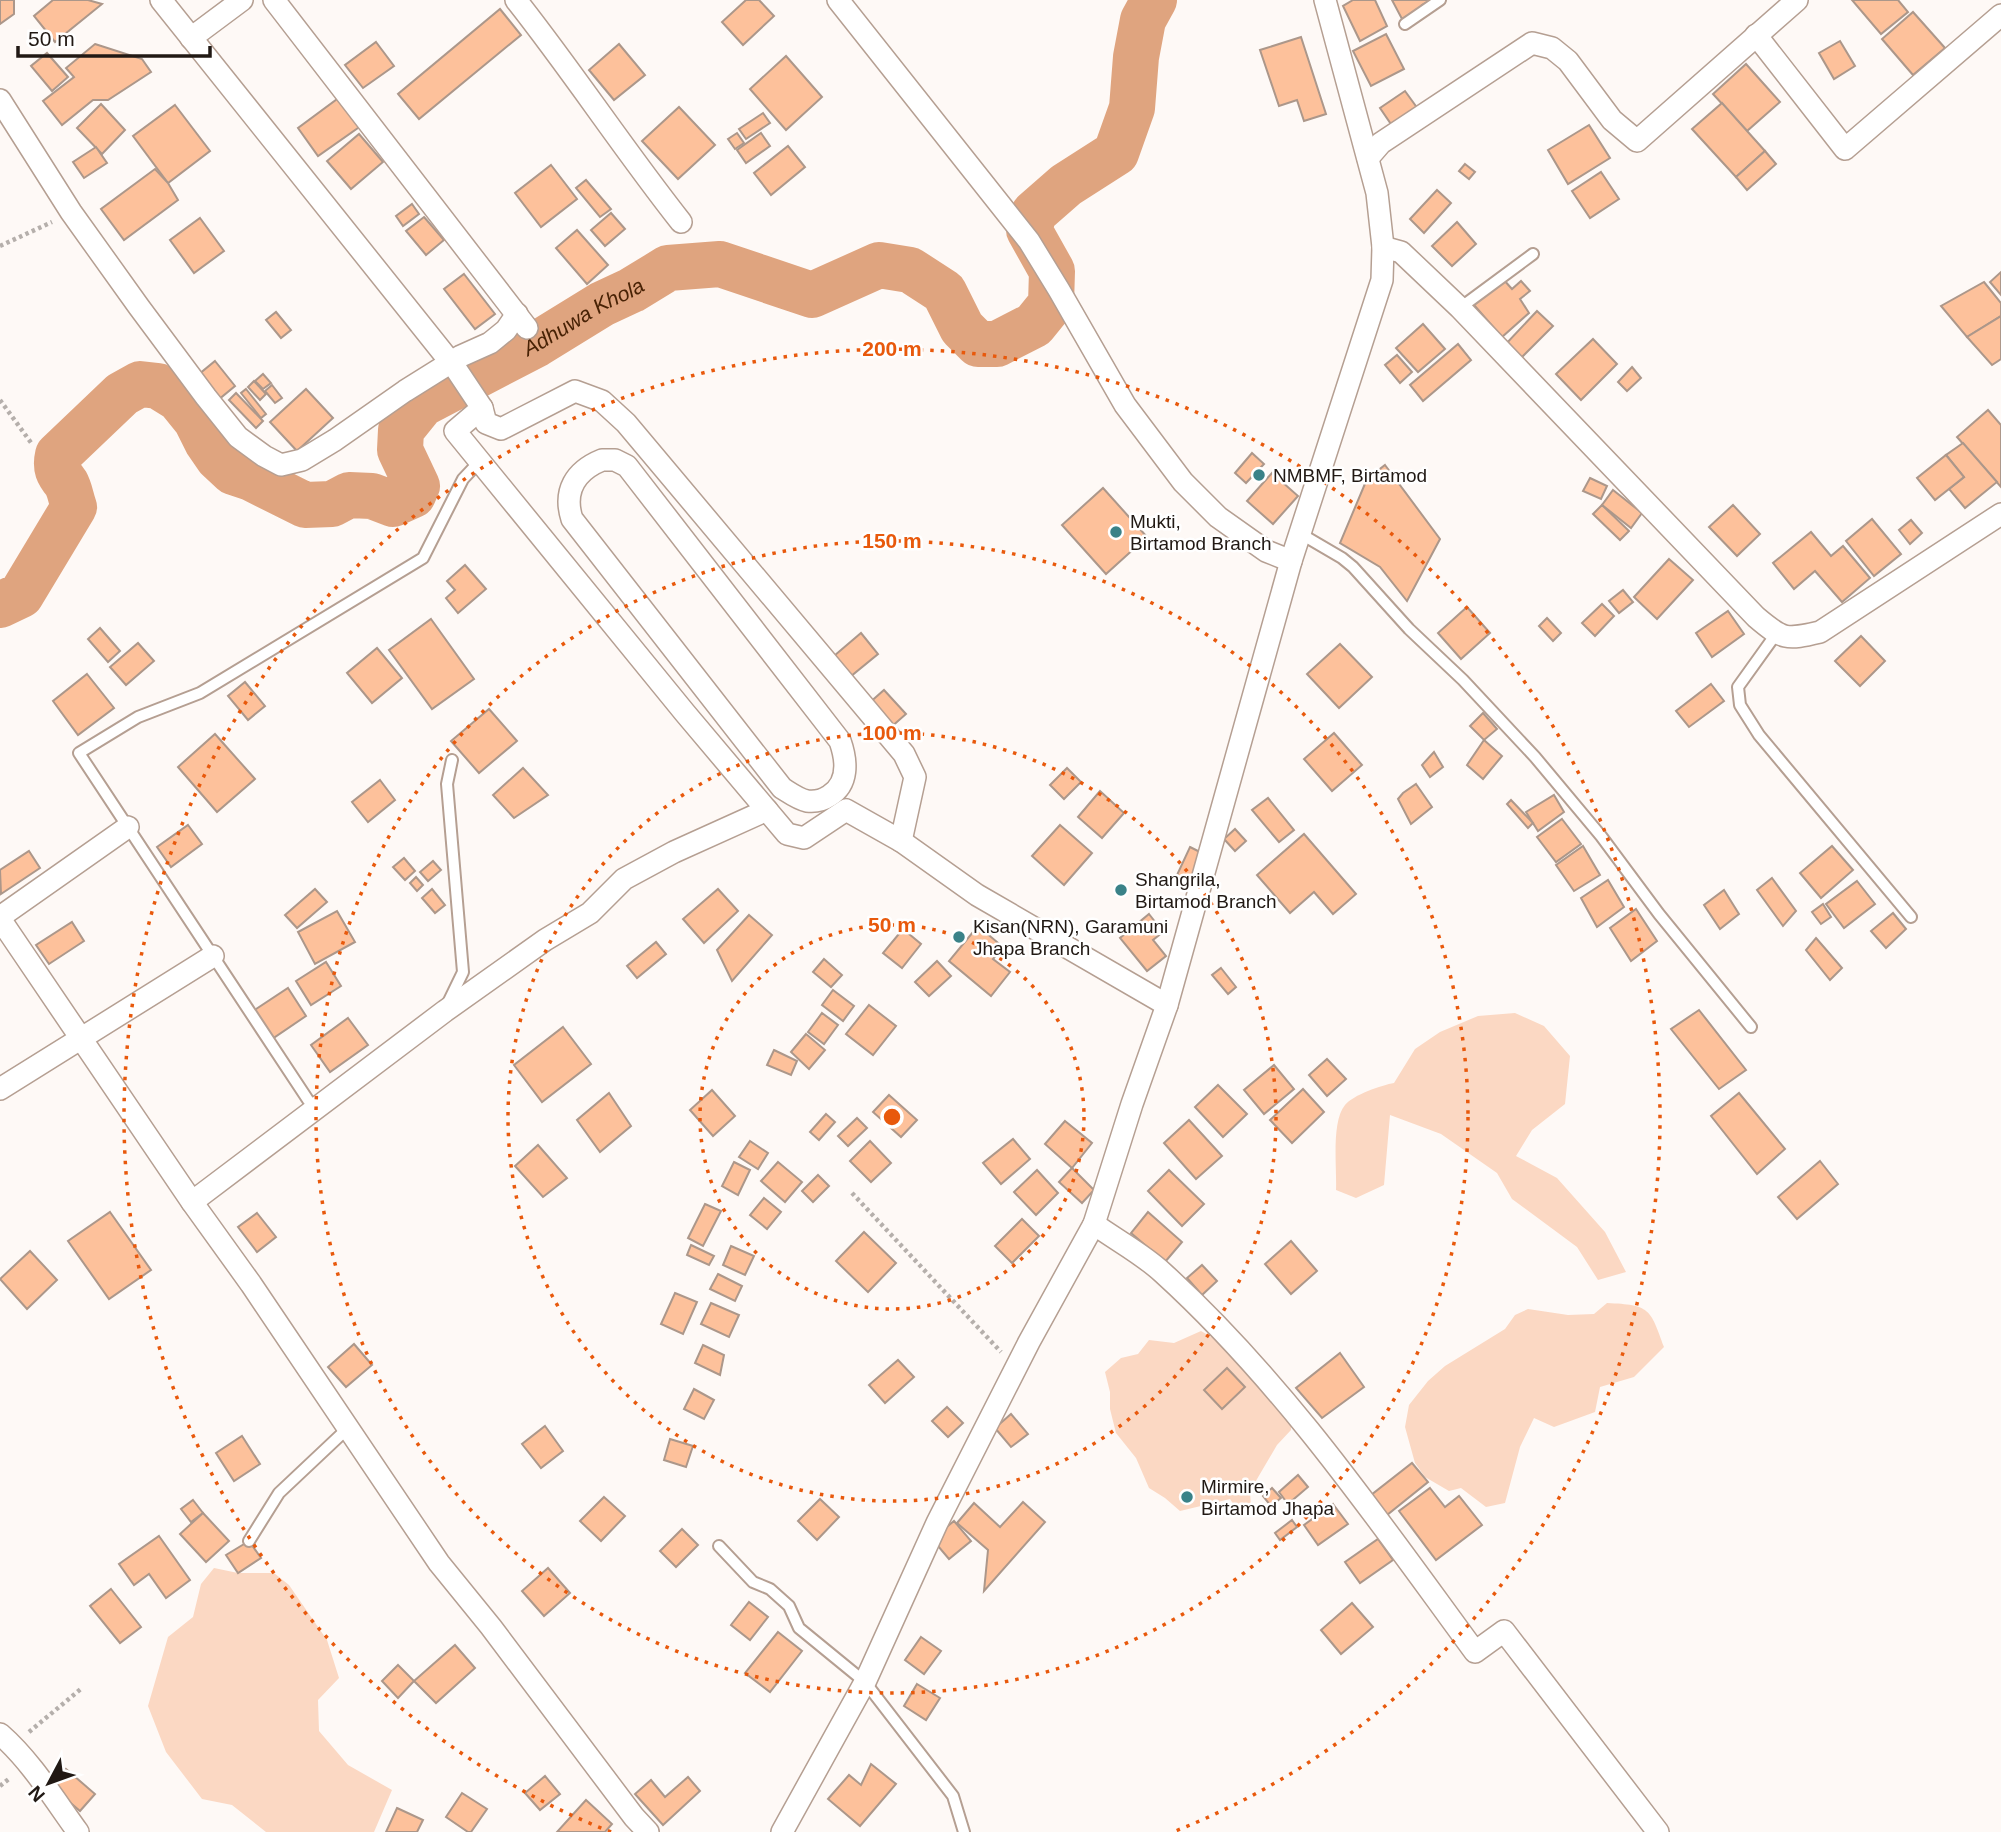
<svg xmlns="http://www.w3.org/2000/svg" width="2001" height="1832" viewBox="0 0 2001 1832" font-family="Arial,sans-serif">
<style>
.green{fill:#fbd8c3}
.lines{fill:none;stroke-linecap:round;stroke-linejoin:round}
.river{stroke:#dfa47f;stroke-width:46}
.building{fill:#fdc19b;stroke:#ac978a;stroke-width:2}
.lane-casing{stroke:#b59f92;stroke-width:14}
.street-casing{stroke:#b59f92;stroke-width:24}
.path{stroke:#b5afab;stroke-width:4.5;stroke-dasharray:3.5 3.5;stroke-linecap:butt}
.lane{stroke:#fff;stroke-width:10}
.street{stroke:#fff;stroke-width:21}
.ring{fill:none;stroke:#e8590c;stroke-width:3.5;stroke-dasharray:3.5 7}
.poi-dot{fill:#3a8288;stroke:#fff;stroke-width:2.5}
.labels{text-anchor:middle;stroke-width:5;stroke-linejoin:round;paint-order:stroke}
.poi-label{font-size:19px;fill:#211914;stroke:#fff;text-anchor:start}
.water-label{font-size:21px;font-style:italic;fill:#482205;stroke:#fff}
.centre{fill:#e8590c;stroke:#fff;stroke-width:3.5}
.ring-label{font-size:21px;text-anchor:middle;font-weight:bold;fill:#e8590c;stroke:#fff;stroke-width:5;stroke-linejoin:round;paint-order:stroke}
</style>
<rect width="100%" height="100%" fill="#fef9f6"/>
<g class="green">
<path d="M1515,1013l29,13 26,30 -5,48 -33,26 -16,26 41,22 48,54 21,40 -28,8 -21,-33 -65,-48 -15,-26 -56,-39 -51,-19 -6,70 -28,13 -20,-8c1,-22 -5,-68 9,-85 8,-10 37,-20 49,-22l21,-34 25,-17 38,-16z"/>
<path d="M1607,1303c43,2 43,5 57,44l-30,30 -34,10 -5,25 -41,15 -20,-9 -14,29 -15,56 -19,4 -25,-19 -12,3 -24,-14 -10,-14 -10,-36 4,-22 19,-24 17,-15 60,-37 10,-14 13,-6 40,6 26,-1z"/>
<path d="M1201,1331l19,11 71,65v23l-14,15 -27,46 1,17h-15l-6,-9 -50,12 -15,-13 -16,-10 -13,-30 -20,-25 -6,-24v-17l-5,-20 16,-14 17,-4 11,-14 25,3z"/>
<path d="M214,1568l24,5h36l15,12 38,55 12,38 -21,22 1,31 29,34 44,25 -18,42h-108l-34,-27 -30,-6 -36,-47 -18,-46 20,-69 25,-20 8,-33z"/>
</g>
<g class="lines">
<path class="river" id="s1" d="M0,605l21,-10 53,-88c-3,-8 -4,-17 -8,-24 -8,-10 -11,-15 -8,-28l64,-61 18,-10 18,2 21,13 17,21 11,22 11,16 15,14 18,6 54,27 27,-1 17,-9 23,1 21,8 20,-9 4,-9 -17,-36 1,-20 21,-26 115,-60 65,-40 30,-14 36,-22 52,-4 92,31 67,-30 31,5 34,22 18,36 16,16h19l37,-19 17,-21 1,-33 -23,-41 5,-17 32,-28 50,-32 16,-45 4,-51 7,-37 11,-20"/>
</g>
<g class="building">
<path d="M0,0h14v14l-14,10z"/>
<path d="M53,0h35l14,4 -47,38 -21,-26z"/>
<path d="M746,0h13l15,16 -31,29 -21,-23z"/>
<path d="M1353,0h22l12,26 -27,15 -17,-35z"/>
<path d="M1392,0h40l-10,5 1,3 -21,11z"/>
<path d="M1852,0h46l10,12 -27,22z"/>
<path d="M500,9l21,26 -102,84 -21,-25z"/>
<path d="M1913,12l32,36 -32,27 -31,-36z"/>
<path d="M1386,34l18,35 -33,17 -18,-35z"/>
<path d="M1301,37l25,77 -22,7 -7,-21 -18,6 -19,-56z"/>
<path d="M1840,41l15,25 -21,13 -15,-26z"/>
<path d="M376,42l18,24 -31,22 -18,-23z"/>
<path d="M95,44l47,15 9,13 -43,28h-15l-31,25 -19,-24 31,-24 -8,-9z"/>
<path d="M619,44l26,31 -31,25 -25,-30z"/>
<path d="M47,53l21,24 -16,14 -21,-25z"/>
<path d="M786,56l36,41 -36,33 -36,-41z"/>
<path d="M1746,64l34,38 -33,29 -34,-37z"/>
<path d="M1405,91l13,18 -25,18 -13,-19z"/>
<path d="M344,94l21,29 -47,33 -20,-28z"/>
<path d="M1722,103l43,48 -29,26 -44,-48z"/>
<path d="M101,104l24,26 -23,24 -25,-26z"/>
<path d="M175,105l35,46 -42,32 -35,-47z"/>
<path d="M679,107l36,38 -37,34 -36,-38z"/>
<path d="M763,113l7,10 -24,16 -7,-10z"/>
<path d="M1589,125l21,33 -42,26 -20,-34z"/>
<path d="M737,133l7,10 -9,6 -7,-10z"/>
<path d="M761,133l9,13 -24,17 -9,-13z"/>
<path d="M359,134l24,28 -32,27 -24,-28z"/>
<path d="M788,146l17,21 -34,28 -17,-22z"/>
<path d="M96,147l11,16 -23,15 -11,-16z"/>
<path d="M1765,151l11,13 -29,26 -11,-13z"/>
<path d="M1465,164l10,8 -6,7 -10,-8z"/>
<path d="M551,165l26,34 -36,28 -26,-34z"/>
<path d="M155,169l13,14 10,17 -54,40 -23,-31z"/>
<path d="M1601,172l18,27 -29,19 -18,-27z"/>
<path d="M586,180l25,29 -11,8 -24,-29z"/>
<path d="M1437,190l14,13 -27,30 -14,-14z"/>
<path d="M412,204l7,10 -16,12 -7,-10z"/>
<path d="M611,213l14,16 -20,17 -14,-16z"/>
<path d="M424,217l20,23 -18,15 -20,-24z"/>
<path d="M200,218l24,33 -30,22 -24,-33z"/>
<path d="M1457,222l19,22 -24,22 -20,-20z"/>
<path d="M577,230l31,35 -21,19 -31,-36z"/>
<path d="M2001,272v23l-11,-13z"/>
<path d="M464,274l31,40 -20,15 -31,-40z"/>
<path d="M1503,279l9,10 9,-8 9,10 -10,8 9,14 -27,24 -28,-32z"/>
<path d="M1984,282l17,21v13l-34,21 -26,-31z"/>
<path d="M1537,311l16,15 -34,34 -15,-14z"/>
<path d="M276,312l15,18 -10,8 -15,-18z"/>
<path d="M2001,316v43l-9,6 -25,-28z"/>
<path d="M1423,324l22,25 -27,23 -22,-24z"/>
<path d="M1593,339l24,25 -36,36 -25,-26z"/>
<path d="M1458,344l13,16 -48,41 -13,-16z"/>
<path d="M1397,355l15,17 -12,11 -15,-18z"/>
<path d="M215,361l20,25 -17,14 -20,-25z"/>
<path d="M1632,367l9,11 -14,13 -9,-9z"/>
<path d="M263,374l8,9 -8,6 -8,-8z"/>
<path d="M254,381l12,13 -6,6 -12,-13z"/>
<path d="M272,385l10,13 -7,5 -10,-12z"/>
<path d="M246,389l20,25 -5,4 -20,-25z"/>
<path d="M306,389l27,29 -36,33 -27,-29z"/>
<path d="M236,393l27,28 -7,7 -27,-28z"/>
<path d="M1988,410l13,15v62l-44,-50z"/>
<path d="M1963,443l34,39 -32,26 -16,-19 15,-12 -18,-22z"/>
<path d="M1252,453l12,11 -18,19 -11,-10z"/>
<path d="M1946,455l18,22 -29,23 -18,-22z"/>
<path d="M1385,465l55,74 -33,62 -27,-34 -40,-24 27,-64z"/>
<path d="M1272,473l26,23 -25,28 -26,-23z"/>
<path d="M1590,478l17,8 -6,13 -18,-8z"/>
<path d="M1103,488l44,49 -41,37 -44,-49z"/>
<path d="M1613,490l29,23 -11,15 -29,-23z"/>
<path d="M1602,505l27,26 -9,9 -27,-26z"/>
<path d="M1733,505l27,29 -23,22 -28,-29z"/>
<path d="M1872,519l29,35 -27,22 -28,-35z"/>
<path d="M1911,520l11,13 -12,11 -11,-14z"/>
<path d="M1811,532l20,24 12,-10 27,32 -28,24 -27,-31 -21,18 -21,-26z"/>
<path d="M1669,559l24,21 -36,39 -23,-22z"/>
<path d="M465,565l21,24 -28,24 -12,-15 9,-8 -8,-9z"/>
<path d="M1623,590l10,12 -14,11 -10,-12z"/>
<path d="M1602,604l12,12 -19,20 -13,-13z"/>
<path d="M1467,607l23,26 -29,26 -23,-26z"/>
<path d="M1728,611l16,23 -32,23 -16,-24z"/>
<path d="M1547,618l14,15 -8,8 -14,-15z"/>
<path d="M431,619l43,60 -42,30 -43,-59z"/>
<path d="M100,628l20,23 -12,11 -20,-23z"/>
<path d="M861,633l17,21 -33,27 -17,-20z"/>
<path d="M1861,636l24,25 -25,25 -25,-25z"/>
<path d="M138,643l16,18 -28,24 -16,-18z"/>
<path d="M1340,644l32,33 -33,31 -32,-34z"/>
<path d="M377,648l25,30 -30,25 -25,-30z"/>
<path d="M87,674l27,34 -36,27 -25,-34z"/>
<path d="M245,682l20,24 -17,14 -20,-24z"/>
<path d="M1711,684l13,17 -35,26 -13,-16z"/>
<path d="M884,690l22,24 -16,14 -22,-24z"/>
<path d="M489,709l28,32 -38,32 -28,-32z"/>
<path d="M1483,713l14,16 -13,11 -14,-14z"/>
<path d="M1334,733l28,32 -30,26 -28,-32z"/>
<path d="M215,734l40,45 -38,33 -39,-45z"/>
<path d="M1484,740l18,16 -19,23 -16,-14z"/>
<path d="M1434,752l9,15 -13,10 -8,-12z"/>
<path d="M523,768l25,27 -34,23 -21,-23z"/>
<path d="M1067,768l14,14 -17,17 -14,-14z"/>
<path d="M380,780l15,20 -27,22 -16,-20z"/>
<path d="M1416,784l16,23 -21,17 -13,-25 5,-6z"/>
<path d="M1100,791l24,22 -22,25 -24,-21z"/>
<path d="M1554,795l10,17 -26,19 -12,-19z"/>
<path d="M1268,798l26,32 -15,12 -27,-32z"/>
<path d="M1511,800l22,23 -5,5 -21,-24z"/>
<path d="M1562,819l19,25 -25,18 -19,-25z"/>
<path d="M188,825l14,19 -31,23 -14,-20z"/>
<path d="M1060,825l32,28 -28,32 -32,-29z"/>
<path d="M1235,829l11,12 -11,10 -11,-12z"/>
<path d="M1304,834l52,60 -23,20 -19,-22 -24,21 -33,-38z"/>
<path d="M1583,846l17,29 -26,16 -18,-26z"/>
<path d="M1832,846l21,24 -32,28 -21,-25z"/>
<path d="M1190,847l18,9 -13,28 -18,-9z"/>
<path d="M29,851l11,17 -39,26 -1,-24z"/>
<path d="M404,858l11,13 -10,9 -12,-13z"/>
<path d="M433,861l8,9 -13,11 -8,-9z"/>
<path d="M416,877l7,8 -6,6 -7,-8z"/>
<path d="M1772,878l24,33 -13,15 -26,-36z"/>
<path d="M1608,880l16,27 -27,20 -16,-29z"/>
<path d="M1857,881l18,23 -31,24 -18,-24z"/>
<path d="M315,889l12,13 -30,26 -12,-13z"/>
<path d="M432,889l13,16 -10,8 -13,-15z"/>
<path d="M718,889l20,22 -34,32 -21,-24z"/>
<path d="M1724,890l15,24 -19,15 -16,-24z"/>
<path d="M1823,904l8,13 -10,7 -9,-12z"/>
<path d="M1636,909l21,32 -26,20 -21,-33z"/>
<path d="M337,911l18,31 -40,22 -17,-32z"/>
<path d="M1893,913l13,16 -20,19 -15,-17z"/>
<path d="M1149,914l14,18 -10,8 13,16 -19,15 -27,-33z"/>
<path d="M749,915l23,20 -40,46 -15,-31z"/>
<path d="M72,922l12,19 -35,23 -13,-19z"/>
<path d="M978,926l25,21 -10,12 17,13 -19,24 -42,-35z"/>
<path d="M903,929l18,15 -19,24 -19,-15z"/>
<path d="M1816,938l26,30 -12,12 -24,-30z"/>
<path d="M656,942l10,12 -29,24 -10,-12z"/>
<path d="M824,959l18,16 -11,12 -18,-15z"/>
<path d="M937,961l14,15 -22,20 -14,-14z"/>
<path d="M326,962l15,24 -30,19 -15,-24z"/>
<path d="M1221,968l15,19 -8,7 -16,-19z"/>
<path d="M288,988l18,28 -34,23 -19,-28z"/>
<path d="M833,990l21,16 -11,15 -21,-16z"/>
<path d="M869,1005l27,21 -23,29 -27,-21z"/>
<path d="M1699,1010l47,60 -27,19 -48,-60z"/>
<path d="M822,1013l16,12 -14,19 -16,-12z"/>
<path d="M348,1018l20,27 -38,27 -19,-27z"/>
<path d="M563,1027l28,37 -49,38 -28,-37z"/>
<path d="M806,1034l19,16 -16,19 -18,-17z"/>
<path d="M774,1050l23,11 -6,14 -24,-10z"/>
<path d="M1327,1059l19,20 -19,17 -18,-21z"/>
<path d="M1274,1065l20,24 -30,25 -20,-24z"/>
<path d="M1218,1085l29,29 -24,23 -28,-30z"/>
<path d="M1303,1089l21,23 -32,31 -22,-23z"/>
<path d="M712,1090l23,26 -22,20 -23,-26z"/>
<path d="M609,1093l22,33 -31,26 -23,-32z"/>
<path d="M1739,1093l46,56 -28,25 -46,-58z"/>
<path d="M889,1095l28,25 -16,17 -28,-25z"/>
<path d="M826,1114l9,8 -16,18 -9,-8z"/>
<path d="M857,1118l10,10 -19,18 -10,-10z"/>
<path d="M1189,1120l33,36 -26,23 -32,-36z"/>
<path d="M1065,1121l27,22 -20,25 -27,-24z"/>
<path d="M1013,1139l17,20 -29,25 -18,-21z"/>
<path d="M750,1141l18,12 -10,16 -19,-12z"/>
<path d="M870,1141l21,22 -20,19 -21,-21z"/>
<path d="M538,1145l29,33 -24,19 -28,-31z"/>
<path d="M1820,1161l18,23 -41,35 -19,-22z"/>
<path d="M734,1162l16,8 -12,25 -16,-9z"/>
<path d="M778,1162l24,20 -17,20 -24,-21z"/>
<path d="M1072,1168l22,22 -12,13 -23,-21z"/>
<path d="M1037,1170l21,23 -22,22 -22,-23z"/>
<path d="M1169,1170l35,34 -22,22 -34,-35z"/>
<path d="M818,1175l11,11 -16,16 -11,-11z"/>
<path d="M764,1198l17,14 -14,17 -17,-14z"/>
<path d="M705,1204l16,7 -18,35 -15,-8z"/>
<path d="M110,1212l41,58 -42,29 -41,-58z"/>
<path d="M1148,1212l34,30 -17,20 -34,-29z"/>
<path d="M257,1213l19,24 -19,15 -19,-25z"/>
<path d="M1022,1219l17,17 -27,27 -17,-17z"/>
<path d="M864,1232l32,31 -28,29 -32,-31z"/>
<path d="M1291,1241l26,30 -26,23 -26,-30z"/>
<path d="M691,1245l23,11 -5,9 -22,-10z"/>
<path d="M731,1246l23,10 -9,19 -22,-10z"/>
<path d="M30,1251l27,29 -30,29 -27,-30z"/>
<path d="M1202,1265l15,16 -15,14 -15,-17z"/>
<path d="M718,1274l24,12 -7,15 -25,-12z"/>
<path d="M675,1293l22,9 -14,32 -22,-10z"/>
<path d="M711,1303l28,12 -10,22 -28,-13z"/>
<path d="M354,1344l18,21 -26,22 -18,-20z"/>
<path d="M703,1345l21,10 -4,20 -25,-12z"/>
<path d="M1340,1353l24,34 -42,31 -26,-30z"/>
<path d="M898,1360l16,17 -29,26 -16,-18z"/>
<path d="M1227,1368l18,19 -23,22 -18,-19z"/>
<path d="M694,1389l20,11 -10,19 -20,-10z"/>
<path d="M947,1407l16,16 -15,14 -16,-16z"/>
<path d="M1011,1414l17,20 -17,13 -16,-19z"/>
<path d="M545,1426l18,25 -22,17 -19,-24z"/>
<path d="M242,1436l18,28 -26,17 -18,-28z"/>
<path d="M670,1439l23,7 -7,21 -22,-7z"/>
<path d="M1412,1463l16,19 -46,37 -16,-20z"/>
<path d="M1298,1475l10,12 -20,17 -9,-12z"/>
<path d="M1272,1488l9,10 -10,8 -8,-10z"/>
<path d="M1430,1488l15,19 14,-11 23,29 -46,35 -37,-49z"/>
<path d="M604,1497l21,19 -24,25 -21,-20z"/>
<path d="M820,1499l19,18 -22,23 -19,-19z"/>
<path d="M193,1500l10,13 -12,9 -10,-13z"/>
<path d="M1023,1502l22,20 -61,69 4,-41 -31,-27 17,-20 26,24z"/>
<path d="M1333,1504l15,20 -30,21 -14,-20z"/>
<path d="M203,1513l26,28 -23,21 -26,-28z"/>
<path d="M1292,1520l5,7 -17,13 -5,-7z"/>
<path d="M954,1521l17,20 -22,18 -17,-20z"/>
<path d="M682,1529l16,16 -22,22 -16,-16z"/>
<path d="M159,1536l31,44 -24,18 -17,-24 -15,11 -15,-21z"/>
<path d="M1378,1539l15,21 -33,23 -15,-21z"/>
<path d="M249,1541l12,17 -23,15 -12,-18z"/>
<path d="M548,1568l22,25 -26,23 -22,-25z"/>
<path d="M111,1589l30,38 -21,16 -30,-37z"/>
<path d="M749,1602l19,15 -18,23 -19,-15z"/>
<path d="M1352,1603l21,24 -32,27 -20,-24z"/>
<path d="M778,1632l24,19 -32,41 -25,-19z"/>
<path d="M921,1637l20,14 -17,23 -19,-14z"/>
<path d="M455,1645l20,23 -39,35 -22,-22z"/>
<path d="M398,1665l16,16 -16,17 -16,-17z"/>
<path d="M917,1684l23,14 -14,22 -22,-14z"/>
<path d="M871,1764l25,20 -36,42 -32,-27 21,-24 12,10z"/>
<path d="M66,1769l29,25 -15,17 -28,-24z"/>
<path d="M545,1776l15,18 -20,16 -15,-17z"/>
<path d="M688,1777l12,14 -37,34 -28,-31 16,-14 14,17z"/>
<path d="M462,1793l25,16 -16,23h-3l-22,-15z"/>
<path d="M586,1800l26,24 -7,8h-48z"/>
<path d="M397,1808l26,12 -6,12h-31z"/>
</g>
<g class="lines">
<defs>
<g id="lane">
<path d="M1405,24l35,-24"/>
<path d="M1460,308l73,-54"/>
<path d="M1301,534l41,24 11,9 56,62 54,51 72,77 66,79 58,78 92,113"/>
<path d="M1776,634l-38,53 2,18 19,30 152,182"/>
<path d="M447,1005l16,-33 -16,-188 5,-24"/>
<path d="M316,1108l-8,-8 -229,-347 59,-36 62,-24 223,-135 40,-79 17,-18"/>
<path d="M249,1541l30,-48 69,-65"/>
<path d="M719,1546l34,36 17,7 19,17 10,22 66,54 88,114 11,36"/>
</g>
<g id="street">
<path d="M161,0l295,369 26,39 -27,23 230,282 102,121 17,4 42,-28 55,31 76,54 190,110"/>
<path d="M274,0l253,328"/>
<path d="M516,0c57,72 108,150 165,222"/>
<path d="M838,0l191,241 30,49 66,115 58,77 35,35 48,34 25,10"/>
<path d="M1756,35l89,114 156,-134"/>
<path d="M191,38l51,-38"/>
<path d="M0,100l71,112 68,95 67,90 32,40 26,19 17,9 21,-5 33,-20 70,-49 56,-35 29,-13 16,-13 11,-16"/>
<path d="M1368,158l13,-15 151,-100 20,5 16,13 44,59 25,21 160,-141"/>
<path d="M1383,247l18,5 59,56 296,309c27,23 30,23 64,15l181,-118"/>
<path d="M482,408l4,15 15,6 74,-38 27,10 24,22 278,331 11,23 -14,64"/>
<path d="M602,460h13l12,6 213,275c7,20 9,43 -11,55 -6,4 -14,6 -22,5 -9,-2 -17,-8 -25,-13l-210,-269c-9,-28 3,-48 30,-59z"/>
<path d="M0,917l128,-90"/>
<path d="M0,919l192,283 59,82 188,279 52,64 143,190 14,15"/>
<path d="M0,1089l213,-133"/>
<path d="M192,1202l253,-191 100,-71 45,-27 34,-34 50,-27 93,-42"/>
<path d="M1094,1224c22,16 49,30 69,49 122,111 215,247 312,379l29,-21 154,201"/>
<path d="M0,1734c31,27 54,65 78,98"/>
<path d="M782,1832l83,-150 72,-159 92,-181 65,-118 38,-120 35,-99 124,-444 91,-281 1,-33 -6,-54 -52,-193"/>
</g>
</defs>
<use href="#lane" class="lane-casing"/>
<use href="#street" class="street-casing"/>
<g class="path">
<path d="M0,246l52,-24"/>
<path d="M0,400l32,44"/>
<path d="M852,1193l149,159"/>
<path d="M29,1732l53,-44"/>
<path d="M0,1786l10,-8"/>
</g>
<use href="#lane" class="lane"/>
<use href="#street" class="street"/>
</g>
<g class="ring">
<circle cx="892" cy="1117" r="192"/>
<circle cx="892" cy="1117" r="384"/>
<circle cx="892" cy="1117" r="576"/>
<path d="M611 1832A768 768 0 1 1 1173 1832"/>
</g>
<g class="poi-dot">
<circle cx="1259" cy="475" r="7"/>
<circle cx="1116" cy="532" r="7"/>
<circle cx="1121" cy="890" r="7"/>
<circle cx="959" cy="937" r="7"/>
<circle cx="1187" cy="1497" r="7"/>
</g>
<g class="labels">
<g class="poi-label">
<text x="1273" y="482">NMBMF, Birtamod</text>
<text x="1130" y="528">Mukti,<tspan x="1130" dy="22">Birtamod Branch</tspan></text>
<text x="1135" y="886">Shangrila,<tspan x="1135" dy="22">Birtamod Branch</tspan></text>
<text x="973" y="933">Kisan(NRN), Garamuni<tspan x="973" dy="22">Jhapa Branch</tspan></text>
<text x="1201" y="1493">Mirmire,<tspan x="1201" dy="22">Birtamod Jhapa</tspan></text>
</g>
<g class="water-label">
<text dy="7" stroke="none"><textPath href="#s1" startOffset="905">Adhuwa Khola</textPath></text>
</g>
</g>
<circle cx="892" cy="1117" r="10" class="centre"/>
<g class="ring-label">
<text x="892" y="356">200 m</text>
<text x="892" y="548">150 m</text>
<text x="892" y="740">100 m</text>
<text x="892" y="932">50 m</text>
</g>
<g transform="translate(49 1783) rotate(229)" stroke="#ffffff" stroke-width="5" paint-order="stroke">
<path d="M0-5L12 26L0 18L-12 26Z" fill="#211914"/>
<text y="-10" font-size="19" font-weight="bold" text-anchor="middle" fill="#211914">N</text>
</g>
<path d="M18 46v10h192v-10" fill="none" stroke="#211914" stroke-width="3.5"/>
<text x="28" y="46" font-size="21" fill="#211914" stroke="#ffffff" stroke-width="5" paint-order="stroke">50 m</text>
</svg>
